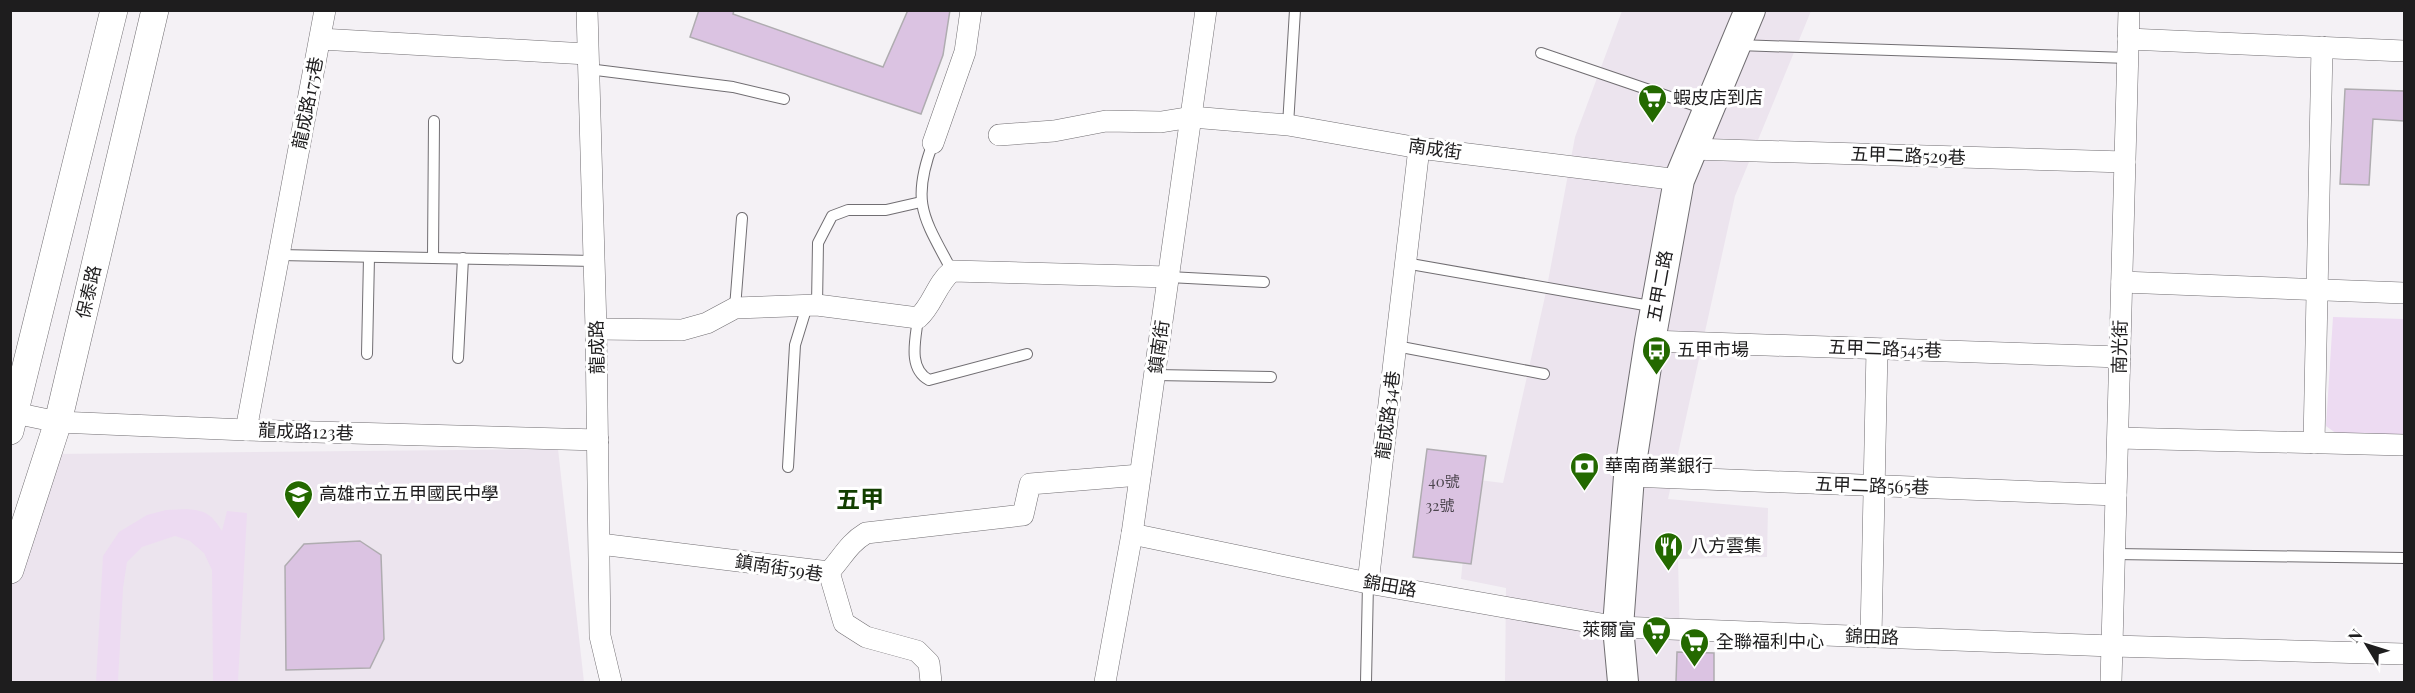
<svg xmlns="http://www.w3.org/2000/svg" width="2415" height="693" viewBox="0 0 2415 693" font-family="'Playfair Display','Noto Sans TC',serif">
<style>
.built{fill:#ece4ee}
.green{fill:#eddbf2}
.building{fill:#dbc3e2;stroke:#afacb0;stroke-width:1.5}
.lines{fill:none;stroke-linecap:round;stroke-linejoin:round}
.service-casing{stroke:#716e72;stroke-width:12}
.minor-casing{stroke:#716e72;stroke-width:22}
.tertiary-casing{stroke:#716e72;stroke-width:28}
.secondary-casing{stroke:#716e72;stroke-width:32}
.service{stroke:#fff;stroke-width:10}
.minor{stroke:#fff;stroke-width:21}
.tertiary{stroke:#fff;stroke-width:27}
.secondary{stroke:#fff;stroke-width:30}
.labels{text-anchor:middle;stroke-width:6;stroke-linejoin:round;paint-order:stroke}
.number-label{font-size:15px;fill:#4d464f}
.poi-label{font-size:18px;fill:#1e1d1e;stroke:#fff;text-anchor:start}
.street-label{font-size:18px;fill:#1e1d1e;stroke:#fff}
.district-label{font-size:24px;font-weight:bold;fill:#123e00;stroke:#fff}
</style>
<rect width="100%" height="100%" fill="#f4f1f5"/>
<g class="built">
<path d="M1622,11h189l-76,185 -67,303 100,9 -1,49 -89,2 3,123h-176l1,-94 -45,-9 10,-100 32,4 43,-191 29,-155z"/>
<path d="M558,449l26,233h-573v-96l41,-132z"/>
</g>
<g class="green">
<path d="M2333,317l71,2v115h-67l-11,-8z"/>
<path d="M187,509c20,2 24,5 35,22l5,-20 20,2 -9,169h-25l-1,-112 -8,-17 -14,-12 -15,-5 -33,11 -15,15 -4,26 -5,94h-22l7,-126 16,-24 28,-17 19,-5z"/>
</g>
<g class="building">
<path d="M699,10h35l-1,4 150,53 25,-57h42l-7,45 -22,59 -231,-77z"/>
<path d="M2345,89l59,2v30l-31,-2 -4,66 -29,-1z"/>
<path d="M1427,449l59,7 -15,108 -58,-7z"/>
<path d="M360,541l21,14 3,84 -14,29 -84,2 -1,-104 19,-22z"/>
<path d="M1677,652l37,1v29h-38z"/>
</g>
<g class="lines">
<defs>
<g id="service">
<path d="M1738,45l390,13"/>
<path d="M1541,53l167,57"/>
<path d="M588,69l145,18 51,12"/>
<path d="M1288,125l7,-115"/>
<path d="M933,143c-23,60 -9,75 19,128"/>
<path d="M279,255l315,6"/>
<path d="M433,258l1,-137"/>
<path d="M1405,263l251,44"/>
<path d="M1169,277l95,5"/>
<path d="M817,305l1,-62 14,-27 16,-6h38l35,-8"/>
<path d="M735,308l7,-90"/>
<path d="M918,318c-2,20 -11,50 11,62l98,-26"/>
<path d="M1396,346l148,28"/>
<path d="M367,354l2,-97"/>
<path d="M458,358l5,-100"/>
<path d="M1155,375l116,2"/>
<path d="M788,467l7,-122 12,-39"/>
<path d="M2115,554l289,4"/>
<path d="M1366,682l2,-99"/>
</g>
<g id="minor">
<path d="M587,10l9,319 4,307 11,46"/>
<path d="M320,39l267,15"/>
<path d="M2128,39l276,12"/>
<path d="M999,135l55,-4 52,-10 55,1 31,-5 96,8 131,23 260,32"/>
<path d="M933,143l32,-91 6,-42"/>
<path d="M1691,149l434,13"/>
<path d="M2122,282l282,11"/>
<path d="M596,329l86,1 25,-7 28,-15 82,-3 101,13c15,-13 18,-34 34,-47l217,6"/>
<path d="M1650,341l470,16"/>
<path d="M10,412l48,10 188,8 352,10"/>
<path d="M246,430l79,-420"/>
<path d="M2118,438l286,7"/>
<path d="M2314,443l8,-396"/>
<path d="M1629,476l487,19"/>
<path d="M1132,534l236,49 250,44 494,19 292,8"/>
<path d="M600,544l229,28 15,51 22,14 51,14 12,12 2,19"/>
<path d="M829,572c14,-15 19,-28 37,-39l157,-18 7,-31 110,-9"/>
<path d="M1368,583l51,-435"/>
<path d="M1871,637l6,-288"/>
<path d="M1105,682l27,-148 74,-524"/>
<path d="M2111,682l18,-672"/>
</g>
<g id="tertiary">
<path d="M10,431l104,-421"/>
<path d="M10,570l48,-148 97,-412"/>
</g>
<path id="secondary" d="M1623,682l-5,-55 11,-151 21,-135 29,-161 71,-170"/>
</defs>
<use href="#service" class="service-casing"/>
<use href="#minor" class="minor-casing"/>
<use href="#tertiary" class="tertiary-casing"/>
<use href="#secondary" class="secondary-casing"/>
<use href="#service" class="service"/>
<use href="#minor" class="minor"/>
<use href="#tertiary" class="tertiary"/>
<use href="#secondary" class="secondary"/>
</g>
<defs>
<symbol id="supermarket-pin" viewBox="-11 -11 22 30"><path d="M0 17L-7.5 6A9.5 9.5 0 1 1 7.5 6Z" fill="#246900" stroke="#fff"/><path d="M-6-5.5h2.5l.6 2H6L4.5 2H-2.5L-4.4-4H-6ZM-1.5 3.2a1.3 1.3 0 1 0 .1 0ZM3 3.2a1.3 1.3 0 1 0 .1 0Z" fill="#fff"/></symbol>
<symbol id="bus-pin" viewBox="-11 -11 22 30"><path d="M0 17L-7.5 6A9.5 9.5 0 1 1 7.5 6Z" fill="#246900" stroke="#fff"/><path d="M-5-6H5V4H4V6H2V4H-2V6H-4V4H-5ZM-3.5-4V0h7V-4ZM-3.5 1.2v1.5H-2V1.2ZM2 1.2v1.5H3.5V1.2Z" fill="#fff"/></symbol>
<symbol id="bank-pin" viewBox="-11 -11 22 30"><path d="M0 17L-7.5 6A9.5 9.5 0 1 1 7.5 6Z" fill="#246900" stroke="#fff"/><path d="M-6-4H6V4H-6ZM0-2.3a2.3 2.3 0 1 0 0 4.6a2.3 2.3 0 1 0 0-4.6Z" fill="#fff"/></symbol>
<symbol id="school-pin" viewBox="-11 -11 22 30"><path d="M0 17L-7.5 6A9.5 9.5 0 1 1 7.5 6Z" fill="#246900" stroke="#fff"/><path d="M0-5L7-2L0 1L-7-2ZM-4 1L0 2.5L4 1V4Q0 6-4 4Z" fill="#fff"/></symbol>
<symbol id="restaurant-pin" viewBox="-11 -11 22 30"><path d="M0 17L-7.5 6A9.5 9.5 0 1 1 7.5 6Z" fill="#246900" stroke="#fff"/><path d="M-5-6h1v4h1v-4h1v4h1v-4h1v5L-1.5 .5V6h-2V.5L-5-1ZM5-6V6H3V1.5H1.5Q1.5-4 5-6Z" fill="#fff"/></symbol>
</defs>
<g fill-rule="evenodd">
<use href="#supermarket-pin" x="1636" y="82" width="33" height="45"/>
<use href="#bus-pin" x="1640" y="334" width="33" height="45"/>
<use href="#bank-pin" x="1568" y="450" width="33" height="45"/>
<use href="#school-pin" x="282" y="478" width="33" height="45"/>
<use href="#restaurant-pin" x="1652" y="530" width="33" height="45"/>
<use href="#supermarket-pin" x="1640" y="614" width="33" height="45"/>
<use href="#supermarket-pin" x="1678" y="626" width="33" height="45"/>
</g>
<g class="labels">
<g class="number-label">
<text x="1444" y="487">40號</text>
<text x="1440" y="511">32號</text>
</g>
<g class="poi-label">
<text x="1673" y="104">蝦皮店到店</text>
<text x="1677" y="356">五甲市場</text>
<text x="1605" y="472">華南商業銀行</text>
<text x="319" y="500">高雄市立五甲國民中學</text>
<text x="1690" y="552">八方雲集</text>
<text x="1636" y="636" text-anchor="end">萊爾富</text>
<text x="1716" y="648">全聯福利中心</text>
</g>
<g class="street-label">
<text transform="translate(308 103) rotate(-79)" y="6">龍成路175巷</text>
<text transform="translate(1435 149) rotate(8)" y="6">南成街</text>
<text transform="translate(1908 156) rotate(2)" y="6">五甲二路529巷</text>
<text transform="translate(1660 286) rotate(-80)" y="6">五甲二路</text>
<text transform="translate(89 292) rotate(-77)" y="6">保泰路</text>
<text transform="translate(597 347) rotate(-91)" y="6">龍成路</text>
<text transform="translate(1159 347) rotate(-82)" y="6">鎮南街</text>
<text transform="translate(2120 347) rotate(-89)" y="6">南光街</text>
<text transform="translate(1885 349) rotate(2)" y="6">五甲二路545巷</text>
<text transform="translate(1388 415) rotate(-83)" y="6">龍成路34巷</text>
<text transform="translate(306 432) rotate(2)" y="6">龍成路123巷</text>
<text transform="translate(1872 486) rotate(2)" y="6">五甲二路565巷</text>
<text transform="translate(779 568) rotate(9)" y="6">鎮南街59巷</text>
<text transform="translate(1390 586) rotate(10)" y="6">錦田路</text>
<text transform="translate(1872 637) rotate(2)" y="6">錦田路</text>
</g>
<g class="district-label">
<text x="860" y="508">五甲</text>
</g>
</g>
<rect width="2415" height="693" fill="none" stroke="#1e1d1e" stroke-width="24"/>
<g transform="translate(2367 645) rotate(308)" stroke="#ffffff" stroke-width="4.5" paint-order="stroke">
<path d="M0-4.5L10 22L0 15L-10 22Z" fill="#1e1d1e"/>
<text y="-9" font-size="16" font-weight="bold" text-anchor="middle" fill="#1e1d1e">N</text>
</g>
</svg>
